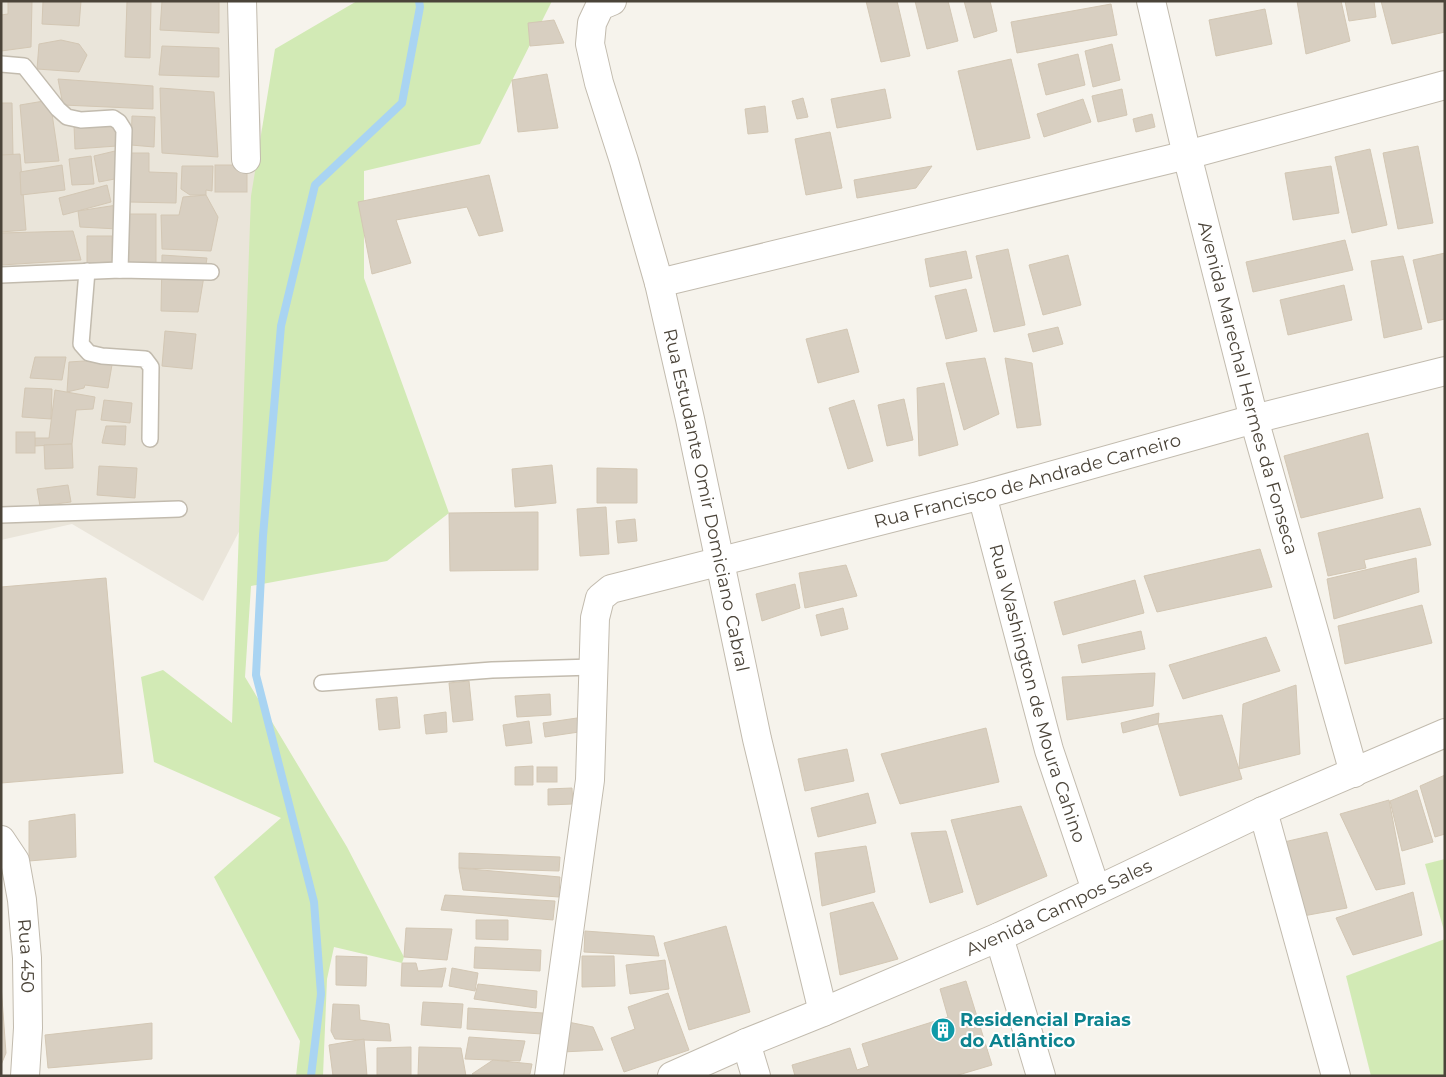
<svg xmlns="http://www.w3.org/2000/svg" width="1446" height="1077" viewBox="0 0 1446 1077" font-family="Montserrat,sans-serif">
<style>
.residential{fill:#eae5da}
.green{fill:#d2eab5}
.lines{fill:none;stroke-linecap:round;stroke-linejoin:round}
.stream{stroke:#a9d4f2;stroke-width:8}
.building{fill:#d8cfc1;stroke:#d3c7b4}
.service-casing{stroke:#c2bbae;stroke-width:18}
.minor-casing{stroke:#c2bbae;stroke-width:30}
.service{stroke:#fff;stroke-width:15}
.minor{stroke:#fff;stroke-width:28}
.labels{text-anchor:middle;stroke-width:4;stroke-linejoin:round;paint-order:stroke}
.street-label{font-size:18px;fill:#4b4439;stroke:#fff}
.culture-label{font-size:18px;font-weight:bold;fill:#0d838f;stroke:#fff;text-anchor:start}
</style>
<rect width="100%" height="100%" fill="#f6f3ec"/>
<path class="residential" d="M1,1h250l13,161 -5,331 -56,108 -131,-77 -71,16z"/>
<g class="green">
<path d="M357,1h195l-72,143 -116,27v107l85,235 -62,48 -136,25 -6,91 102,170 57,110 -2,6 -68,-16 -7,32 -4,97h-27l4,-35 -86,-164 67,-59 -127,-56 -13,-85 22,-7 69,53 19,-527 24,-147z"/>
<path d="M1445,859v75l-20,-70z"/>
<path d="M1445,939v137h-74l-25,-100z"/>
</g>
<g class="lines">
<path class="stream" d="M311,1076l10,-82 -7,-92 -58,-227 7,-139 18,-210 34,-141 87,-82 18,-96 -1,-6"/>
</g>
<g class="building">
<path d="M8,1h24l-1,46 -30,4v-36l7,-1z"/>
<path d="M43,1h38l-2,25 -37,-2z"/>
<path d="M127,1h24l-1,57 -25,-1z"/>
<path d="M162,1h57v32l-59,-3z"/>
<path d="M866,1h31l13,55 -29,6z"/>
<path d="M915,1h33l10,40 -31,8z"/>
<path d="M964,1h26l7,30 -23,7z"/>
<path d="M1297,1h44l9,40 -44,13z"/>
<path d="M1345,1h29l2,16 -27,4z"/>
<path d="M1381,1h64v31l-53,12z"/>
<path d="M1111,4l6,31 -100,18 -6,-31z"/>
<path d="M1265,9l7,35 -56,12 -7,-36z"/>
<path d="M554,20l10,23 -34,3 -2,-23z"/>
<path d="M61,40l18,4 8,11 -8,17 -42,-3 2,-25z"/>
<path d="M1112,44l8,36 -27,7 -8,-36z"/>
<path d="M162,46l57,2v29l-60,-2z"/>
<path d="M1078,54l7,31 -39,10 -8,-31z"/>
<path d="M1011,59l19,79 -53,12 -19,-79z"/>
<path d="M547,74l11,54 -40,4 -6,-52z"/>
<path d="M58,79l95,7v23l-90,-4z"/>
<path d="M160,88l54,4 4,65 -56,-4z"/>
<path d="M885,89l6,29 -54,10 -6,-29z"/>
<path d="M1122,89l5,26 -29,7 -6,-26z"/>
<path d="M803,98l5,19 -11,2 -5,-18z"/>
<path d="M1083,99l8,23 -47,15 -7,-23z"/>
<path d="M50,100l9,61 -34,2 -5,-58z"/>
<path d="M1,103h11l1,53h-12z"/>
<path d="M765,106l3,26 -20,2 -3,-25z"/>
<path d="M1152,114l3,13 -19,5 -3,-13z"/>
<path d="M132,116l23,1 -1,30 -23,-2z"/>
<path d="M115,122l2,24 -42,3 -1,-24z"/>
<path d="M830,132l12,56 -36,7 -11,-56z"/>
<path d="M1418,146l15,77 -35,6 -15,-76z"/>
<path d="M1370,149l17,76 -35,8 -17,-76z"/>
<path d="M115,151l5,27 -21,4 -5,-26z"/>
<path d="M130,153h19v19l28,1 -1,30 -47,-1z"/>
<path d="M20,154l6,76 -25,2v-77z"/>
<path d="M91,156l3,28 -22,1 -3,-26z"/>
<path d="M62,165l3,25 -44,5 -1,-23z"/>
<rect x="215" y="165" width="32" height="27"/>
<path d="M182,166h31l-1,25 -6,-1v5h-16l-9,-6z"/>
<path d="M932,166l-16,22 -59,10 -3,-18z"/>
<path d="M1331,166l8,47 -46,7 -8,-47z"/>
<path d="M489,175l14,56 -24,5 -12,-29 -71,13 15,43 -39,11 -14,-72z"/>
<path d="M107,185l4,17 -48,13 -4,-17z"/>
<path d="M206,195l12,22 -7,34 -49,-2 -1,-34h18l4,-18z"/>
<path d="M117,205l1,24 -38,-2 -2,-16z"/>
<rect x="127" y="214" width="29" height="49"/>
<path d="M73,231l8,29 -80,5v-32z"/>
<path d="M87,236h25l1,26 -26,1z"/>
<path d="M1345,240l8,30 -100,22 -7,-30z"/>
<path d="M1008,249l17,76 -31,7 -18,-76z"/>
<path d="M966,251l6,27 -42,9 -5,-28z"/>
<path d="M1445,253v66l-17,4 -15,-63z"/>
<path d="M162,255l45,3 -9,54 -37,-1z"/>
<path d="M1068,255l13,50 -38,10 -14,-50z"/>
<path d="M1403,256l19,73 -38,9 -13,-77z"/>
<path d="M1344,285l8,35 -64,15 -8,-35z"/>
<path d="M966,289l11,42 -31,8 -11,-43z"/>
<path d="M1058,327l5,17 -30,8 -5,-18z"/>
<path d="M847,329l12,43 -41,11 -12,-44z"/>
<path d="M165,331l31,3 -4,35 -30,-3z"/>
<path d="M35,357h31l-4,23 -32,-2z"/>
<path d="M985,358l14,56 -35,16 -18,-67z"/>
<path d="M1005,358l27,5 9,62 -24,3z"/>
<path d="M113,359l-5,29 -23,-3 -1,3 -17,4 2,-30z"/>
<path d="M944,383l14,62 -39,11 -2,-68z"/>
<path d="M25,388l27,1 -1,30 -29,-2z"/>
<path d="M55,390l40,7 -2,12 -17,1 -4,34 -37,2v-8h14z"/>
<path d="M904,399l9,41 -26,6 -9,-41z"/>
<path d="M104,400l28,3 -2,20 -29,-3z"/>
<path d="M854,400l19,61 -25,8 -19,-61z"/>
<path d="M106,426h20l-1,19 -23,-2z"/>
<rect x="16" y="432" width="19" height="21"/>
<path d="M1368,433l15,65 -82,20 -17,-62z"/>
<path d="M72,444l1,24 -28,1 -1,-24z"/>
<path d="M552,465l4,38 -41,4 -3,-38z"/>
<path d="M99,466l38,2 -2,30 -38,-3z"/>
<path d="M597,468l40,1v34h-40z"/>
<path d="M68,485l3,17 -31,4 -3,-17z"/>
<path d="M606,507l3,47 -29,2 -3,-47z"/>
<path d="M1420,508l11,37 -67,15 2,8 -38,8 -10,-43z"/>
<path d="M538,512v58l-88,1 -1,-58z"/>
<path d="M635,519l2,22 -19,2 -2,-22z"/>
<path d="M1260,549l12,38 -115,25 -13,-36z"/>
<path d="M1416,558l3,34 -85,27 -7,-40z"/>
<path d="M846,565l11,31 -52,12 -6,-35z"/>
<path d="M106,578l17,195 -122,10v-196z"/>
<path d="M1135,580l9,33 -81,22 -9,-33z"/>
<path d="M795,584l5,24 -38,13 -6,-27z"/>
<path d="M1422,605l10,38 -87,21 -7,-38z"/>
<path d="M843,608l5,21 -27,7 -5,-21z"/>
<path d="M1141,631l4,18 -63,14 -4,-18z"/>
<path d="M1266,637l14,34 -97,28 -14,-34z"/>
<path d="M1155,673l-2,33 -86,14 -5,-43z"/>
<path d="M469,681l4,39 -20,2 -4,-39z"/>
<path d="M1296,685l4,69 -61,15 4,-65z"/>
<path d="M550,694l1,21 -34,2 -2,-21z"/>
<path d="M397,697l3,31 -21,2 -3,-31z"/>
<path d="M446,712l1,20 -21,2 -2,-19z"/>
<path d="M1159,713l-1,11 -35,9 -2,-10z"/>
<path d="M1222,715l20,64 -62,17 -22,-72z"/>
<path d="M577,718l2,14 -34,5 -2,-14z"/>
<path d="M529,721l3,22 -26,3 -3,-21z"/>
<path d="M986,728l13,54 -99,22 -19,-50z"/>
<path d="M847,749l7,32 -49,10 -7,-32z"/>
<path d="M533,766v19h-18v-18z"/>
<rect x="537" y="767" width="20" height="15"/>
<path d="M1445,775v59l-10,3 -15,-51z"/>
<path d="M572,788l1,16 -25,1v-16z"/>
<path d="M1417,790l16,52 -31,9 -12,-50z"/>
<path d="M868,793l8,30 -58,14 -7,-29z"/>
<path d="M1389,800l16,84 -29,6 -36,-76z"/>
<path d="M1021,806l26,70 -70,29 -26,-85z"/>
<path d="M75,814l1,43 -47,4v-40z"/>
<path d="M946,831l17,61 -33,11 -19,-70z"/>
<path d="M1327,832l20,76 -44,8 -19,-74z"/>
<path d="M866,846l9,46 -53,14 -7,-53z"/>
<path d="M459,853l101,4 -1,14 -100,-3z"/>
<path d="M459,868l101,9 -1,20 -96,-7z"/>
<path d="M1413,892l9,43 -69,20 -17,-37z"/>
<path d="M445,895l110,6 -2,19 -112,-10z"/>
<path d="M873,902l25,57 -58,16 -10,-62z"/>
<path d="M476,920h32v20l-32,-1z"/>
<path d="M726,926l24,86 -61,18 -25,-87z"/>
<path d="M406,928l46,1 -5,31 -43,-3z"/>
<path d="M585,931l69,5 5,20 -75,-4z"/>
<path d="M475,947l66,3 -1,21 -66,-3z"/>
<path d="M336,956l31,1 -1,29 -30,-1z"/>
<path d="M582,956h32l1,30 -33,1z"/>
<path d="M665,960l4,29 -39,5 -4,-29z"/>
<path d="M402,963h14l2,8 28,-3 -4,19 -41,-1z"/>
<path d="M452,968l26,5 -3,18 -26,-5z"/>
<path d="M966,981l26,84 -37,11h-160l-3,-11 58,-17 7,22 12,-4 -7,-22 86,-27 -8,-28z"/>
<path d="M478,984l59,7 -1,17 -62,-9z"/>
<path d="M1,985l5,68 -5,12z"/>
<path d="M668,993l21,57 -65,22 -13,-34 24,-9 -7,-22z"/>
<path d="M423,1002l40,2 -2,24 -40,-3z"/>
<path d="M333,1004l26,1 1,15 29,4 2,17 -56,-2 -4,-8z"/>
<path d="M468,1008l75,5 -1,21 -75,-5z"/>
<path d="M568,1022l25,5 10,23 -41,2z"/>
<path d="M152,1023v36l-104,9 -3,-33z"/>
<path d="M469,1037l56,4 -5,20 -55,-2z"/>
<path d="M364,1039l3,37h-34l-4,-31z"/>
<path d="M411,1047v29h-34v-28z"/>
<path d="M419,1047l42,1 5,28h-48z"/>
<path d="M493,1060l39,4 -2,10h-58z"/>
</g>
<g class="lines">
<defs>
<g id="service">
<path d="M1,64l23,2 34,43 9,8 14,3 32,-2 6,4 5,8 -4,140"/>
<path d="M87,271l-6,73 8,9 13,3 43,3 6,8 -1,72"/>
<path d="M1,275l119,-5 91,2"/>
<path d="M1,515l178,-6"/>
<path d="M322,683l170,-13 101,-3"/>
</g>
<g id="minor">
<path d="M242,1l4,158"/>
<path id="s1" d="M612,1l-12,5 -8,17 -2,21 9,39 25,78 35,122 31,136 67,320 66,273"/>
<path id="s2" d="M1151,1l36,154 67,264 100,354"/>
<path d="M659,283l528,-128 258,-70"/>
<path id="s3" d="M982,495l67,255 47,140"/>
<path d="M1263,811l73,265"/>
<path id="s4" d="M1,840l14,21 7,39 5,58 1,70 -3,48"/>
<path d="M999,937l42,139"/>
<path d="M746,1043l10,33"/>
<path id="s5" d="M549,1076l41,-296 5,-162 5,-20 11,-9 371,-94 272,-76 191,-48"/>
<path id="s6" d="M672,1076l74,-33 77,-31 176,-75 264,-126 182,-78"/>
</g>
</defs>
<use href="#service" class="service-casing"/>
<use href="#minor" class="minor-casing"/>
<use href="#service" class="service"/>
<use href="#minor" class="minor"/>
</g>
<defs>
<symbol id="building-disc" viewBox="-11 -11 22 22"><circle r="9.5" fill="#0f9aa8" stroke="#fff"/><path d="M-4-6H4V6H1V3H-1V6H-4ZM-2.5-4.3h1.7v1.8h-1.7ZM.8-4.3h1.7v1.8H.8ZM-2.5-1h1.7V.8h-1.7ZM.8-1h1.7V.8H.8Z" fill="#fff"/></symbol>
</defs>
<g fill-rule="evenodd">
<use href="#building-disc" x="929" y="1016" width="28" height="28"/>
</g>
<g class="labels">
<g class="street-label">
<text dy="6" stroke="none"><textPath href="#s2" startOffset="399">Avenida Marechal Hermes da Fonseca</textPath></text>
<text dy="6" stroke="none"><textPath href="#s5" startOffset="926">Rua Francisco de Andrade Carneiro</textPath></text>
<text dy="6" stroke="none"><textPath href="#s1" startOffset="524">Rua Estudante Omir Domiciano Cabral</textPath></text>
<text dy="6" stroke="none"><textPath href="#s3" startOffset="206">Rua Washington de Moura Cahino</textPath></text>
<text dy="6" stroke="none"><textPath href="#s6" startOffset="422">Avenida Campos Sales</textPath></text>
<text dy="6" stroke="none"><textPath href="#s4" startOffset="121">Rua 450</textPath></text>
</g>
<g class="culture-label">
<text x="960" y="1026">Residencial Praias<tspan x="960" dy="21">do Atlântico</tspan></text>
</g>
</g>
<rect width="1446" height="1077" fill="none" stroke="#4b4439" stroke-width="5"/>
</svg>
